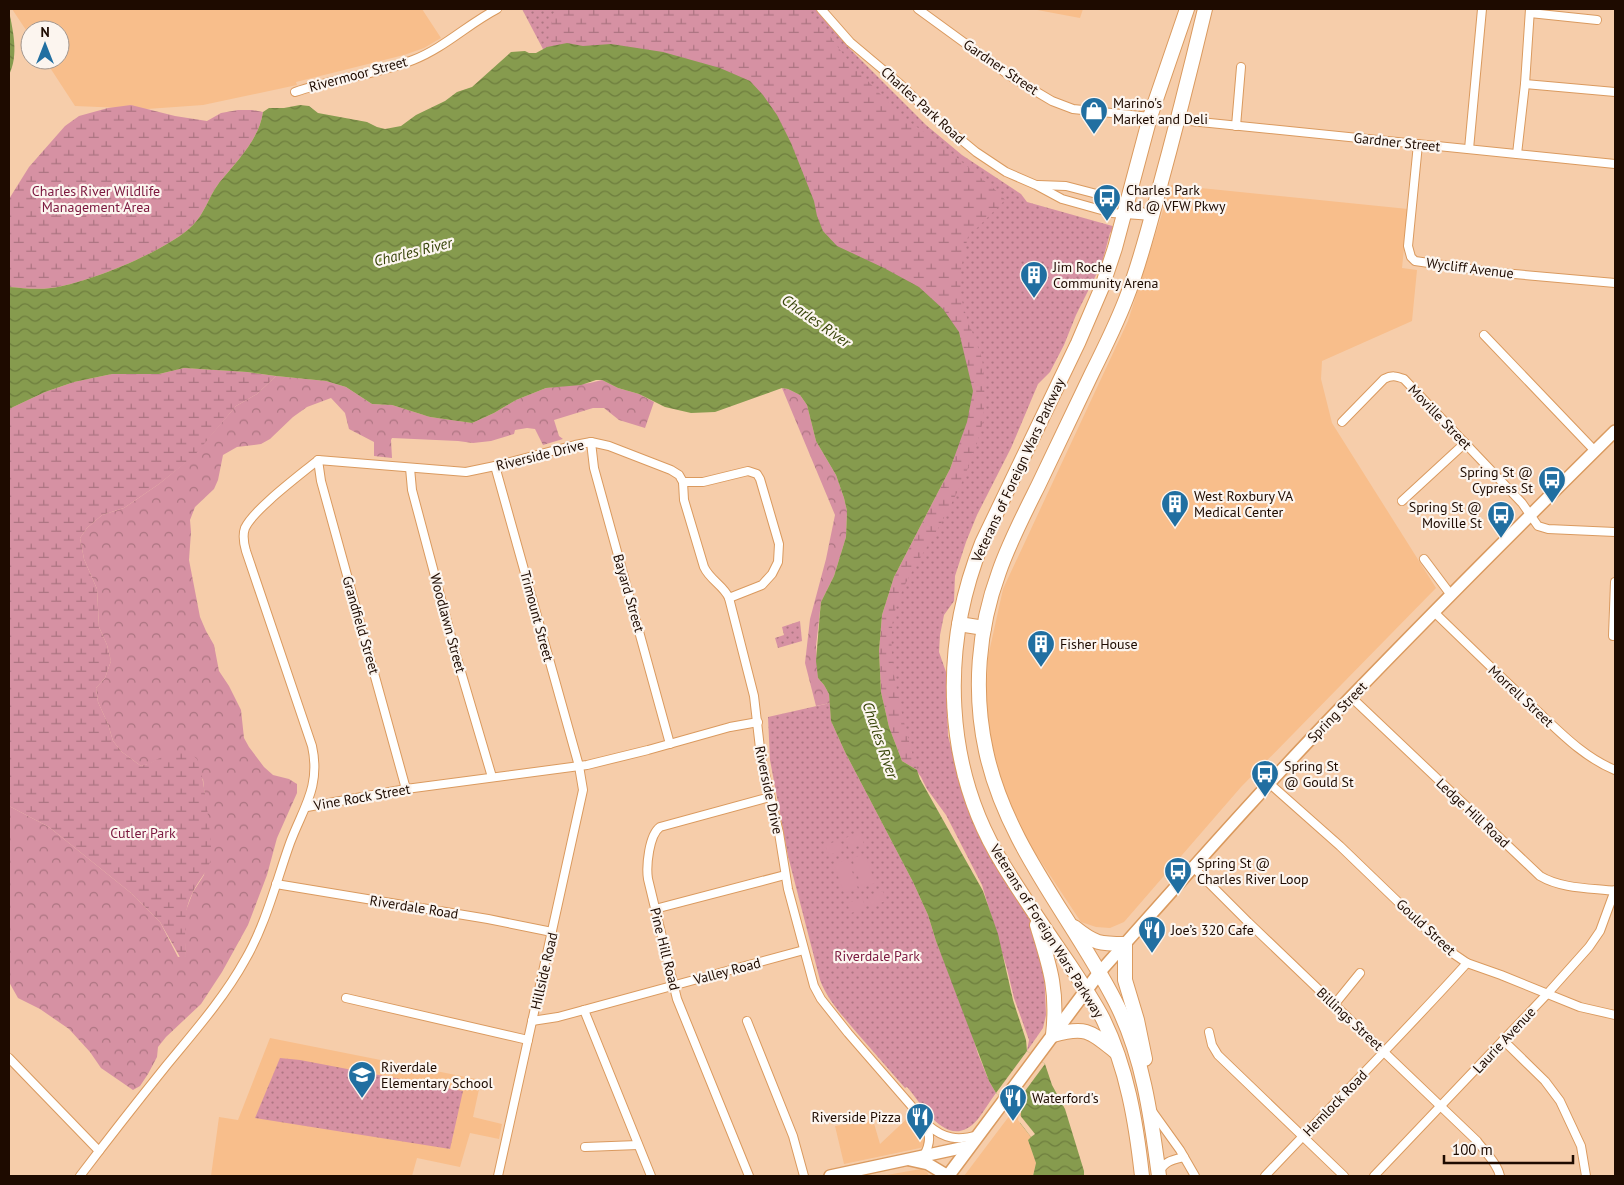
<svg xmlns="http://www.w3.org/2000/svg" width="1624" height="1185" viewBox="0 0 1624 1185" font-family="'PT Sans',sans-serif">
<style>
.built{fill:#f8be8b}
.green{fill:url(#green-dots)}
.forest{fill:url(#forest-crowns)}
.wetland{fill:url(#wetland-marsh)}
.pitch{fill:#d691a3}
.water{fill:url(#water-waves)}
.pier{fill:#f6cdaa}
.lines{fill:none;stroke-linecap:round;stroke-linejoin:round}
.street-casing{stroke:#da9a5f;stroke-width:10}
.secondary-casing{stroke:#da9a5f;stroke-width:14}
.primary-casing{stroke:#da9a5f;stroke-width:15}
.highway-casing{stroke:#da9a5f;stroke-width:16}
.street{stroke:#fff;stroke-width:8}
.secondary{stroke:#fff;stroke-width:11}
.primary{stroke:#fff;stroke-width:12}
.highway{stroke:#fff;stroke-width:14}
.labels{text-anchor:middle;stroke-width:4.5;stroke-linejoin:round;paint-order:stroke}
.street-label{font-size:14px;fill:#1e0b00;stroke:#fcf5ef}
.poi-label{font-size:14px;fill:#1e0b00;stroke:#fcf5ef;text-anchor:start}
.park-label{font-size:14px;fill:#7b183f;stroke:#fcf5ef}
.water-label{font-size:15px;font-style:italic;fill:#38450a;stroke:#fcf5ef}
</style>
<defs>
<pattern id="green-dots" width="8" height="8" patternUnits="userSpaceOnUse" patternTransform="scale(1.25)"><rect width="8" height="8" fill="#d691a3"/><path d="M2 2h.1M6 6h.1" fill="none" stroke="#ad7582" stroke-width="1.8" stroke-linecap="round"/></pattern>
<pattern id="forest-crowns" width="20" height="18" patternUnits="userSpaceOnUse" patternTransform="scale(1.25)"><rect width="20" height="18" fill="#d691a3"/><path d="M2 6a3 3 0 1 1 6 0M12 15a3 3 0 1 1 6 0" fill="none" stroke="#ad7582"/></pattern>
<pattern id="wetland-marsh" width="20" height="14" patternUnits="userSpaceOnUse" patternTransform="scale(1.25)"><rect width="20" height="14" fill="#d691a3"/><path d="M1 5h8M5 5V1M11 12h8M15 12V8" fill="none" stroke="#ad7582"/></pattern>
<pattern id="water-waves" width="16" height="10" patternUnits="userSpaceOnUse" patternTransform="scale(1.25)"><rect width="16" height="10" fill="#869b4e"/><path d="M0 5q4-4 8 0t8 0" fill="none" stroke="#6d7d3e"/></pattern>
</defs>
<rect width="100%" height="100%" fill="#f6cdaa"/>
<g class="built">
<path d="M12,9h410l19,29 -17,10 -20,7 -108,27 1,3 -94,20 -56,4 -72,-3 -30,-46h15v-30h-30v6z"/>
<path d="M1032,9h51l-3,9z"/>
<path d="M1171,185l237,24 -6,59 15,2 -5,51 -90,40 -1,18 11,44 104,165 -195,199 -117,135 -14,6 -14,-1 -15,-5 -53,-80 -20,-39 -16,-58 -6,-43 2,-45 15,-68 125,-268z"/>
<path d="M270,1038l211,42 -8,37 29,7 -3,15 -29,-6 -10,34 -43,-9 -5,18h-201l8,-59 19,3z"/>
<path d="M1016,1107l21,28 -9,5 8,23 -3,13h-69z"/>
<path d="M912,1114l14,19 -1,13 -5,2 -76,16 -9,-38 38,-6 7,24z"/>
<path d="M921,1169l6,3 2,4h-48z"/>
</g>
<g class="green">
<path d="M522,9h293l35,40 76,76 36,30 59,39 6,8 89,25 -6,6 -8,30 -26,52 -12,30 -14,27 -12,12 -27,64 -34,67 -11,27 -11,34 -1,25 -10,14 -4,20 -1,17 7,20 2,64 12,44 78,150 6,38 2,47 -3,13 -16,23 2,-11 -15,-42 -7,-29 -25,-84 -36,-70 -19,-26 -6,-12 -5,-7 -36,-133 75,-179 -411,-407z"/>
<path d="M800,621l2,20 -24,7 -3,-10 9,-3 -2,-8z"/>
<path d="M830,703l1,18 14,31 68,130 15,33 8,26 33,83 9,30 11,27 7,12c-6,8 -12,18 -18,26 -29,34 -53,-11 -71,-32l-2,1c-16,-18 -32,-37 -48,-55 -14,-17 -29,-32 -37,-53l-32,-124 -18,-96 -2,-43z"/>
<path d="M280,1058l20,2 163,31 -13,58 -195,-31z"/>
</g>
<g class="forest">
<path d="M276,376l50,5 20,6 26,17 20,1 38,12 42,6 22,-10 22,-13 30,-12 44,-5 12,-3 16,8 21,6 15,8 -9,26 -26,-8 -15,-12h-11l-39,12 5,16 4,3 -20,6 -8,-16 -8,-1 -12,2 -1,4 -23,7 -18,2 -15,-2 -66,-3 -1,2 1,18 -18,-2v-14l-25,-13 -4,-16 -14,-15 -24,9 -14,10 -23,22 -9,5 -24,3 -14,8 -5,25 -4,9 -19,18 -5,13 1,12 -2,28 11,57 6,14 8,14 5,26 10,15 12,24 3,28 5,9 15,20 9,8 16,4 8,5v9l-20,45 -10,37 -19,50 -26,47 -21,32 -35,33 -8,10 -1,10 -9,17 -8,12 -7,4 -32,-22 -11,-16 -21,-23 -29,-20 -22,-11 -9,-16v-176l40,21 82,66 29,29 18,35 8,-1 -2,-27 1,-16 8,-21 11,-17 5,-39 -6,-57 -42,-21 -12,6 -8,2 -19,-14 -9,-11 -5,-17 -10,-22 -2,-14 9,-10 6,-17 -4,-16 -8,-18 -2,-38 -13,-30 -4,-21 7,-10 15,-13 22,-7 35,-24 33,-27 44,-51 21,-12z"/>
<path d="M782,388l6,1 12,6 7,10 9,36 20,34 8,23 3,13 -1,26 -12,39 -13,26 -5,44 2,32 6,7 5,9 1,9 -14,3 -11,-43 5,-44 16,-60 9,-44z"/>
</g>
<g class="wetland">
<path d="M556,9h248l23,23 19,26 55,58 36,25 63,53 5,6 -28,28h-7c-5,23 -12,43 -9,67 3,21 14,41 20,61 4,11 4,51 2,64 -8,40 -28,78 -48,114 -18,30 -40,59 -43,95 -4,41 14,101 25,141l-15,-9 -13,-34 -8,-35 -2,-41 3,-36 12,-38 56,-108 17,-47 -80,-152 -50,-24 -14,-15 -6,-15 -3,-15 -23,-58 -14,-28 -27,-34 -30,-13 -57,-16 -52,-8 -28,2 -16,-3 -20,4 6,-33z"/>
<path d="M131,105l44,11 32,5 14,-8 17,-3h14l11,2c-4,28 -27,50 -44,71 -10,13 -14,30 -26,42 -24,25 -107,59 -142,63 -15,2 -28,0 -42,-1v-88l20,-32 36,-41 14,-10 29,-8z"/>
<path d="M184,368l63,4 29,4 -19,18 -21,12 -43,51 -34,27 -35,24 -22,7 -15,13 -7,10 4,21 13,30 2,38 8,18 4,16 -6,17 -9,10 2,14 10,22 5,17 9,11 19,14c14,-3 32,-19 47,-14 2,1 7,5 9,7 6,9 16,87 14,99 -2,12 -13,23 -18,34 -12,24 -7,39 -7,64l-5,3 -21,-37 -29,-29 -82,-66 -40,-21v-397l36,-17 29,-10 38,-8h47z"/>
</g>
<g class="pitch">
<path d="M860,833l4,11 -15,5 -4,-11z"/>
<path d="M840,840l4,10 -15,5 -4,-10z"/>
<path d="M865,854l10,29 -13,5 -10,-30z"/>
<path d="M848,859l10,30 -14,4 -10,-29z"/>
<path d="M883,891l3,10 -15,5 -3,-10z"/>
<path d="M862,898l4,10 -15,5 -4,-10z"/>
</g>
<g class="water">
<path d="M9,11c4,20 10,44 0,64z"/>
<path d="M567,43l16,3 28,-2 52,8 57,16 30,13 13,14 14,20 14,28 23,58 3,15 6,15 14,15 47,22 35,19 24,22 16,23 14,59 -6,31 -17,47 -56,108 -12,38 -3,36 2,41 8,35 13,34 15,9 3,9 63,112 15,43 15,66 13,40 1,11 18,13 7,21 13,24 19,62v5h-51l3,-13 -8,-23 3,-3 -11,-14 1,-11 -7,-7 -18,-12 -7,-12 -53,-140 -8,-26 -15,-33 -68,-130 -14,-31 -2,-27 -5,-9 -6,-7 -2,-17 4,-49 1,-10 13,-26 12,-39 1,-26 -3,-13 -8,-23 -20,-34 -9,-36 -7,-10 -12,-6 -6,-1 -67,24 -24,1 -26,-6 -26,-13 -21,-6 -16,-8h-6l-15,5 -35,3 -30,12 -22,13 -22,10 -42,-6 -38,-12 -20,-1 -26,-17 -20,-6 -50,-5 -29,-4 -63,-4 -25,6h-47l-38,8 -29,10 -36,17v-122c14,1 27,3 42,1 35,-4 118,-38 142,-63 12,-12 16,-29 26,-42 17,-21 40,-43 44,-71l6,-4h15l16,-3 9,1 9,7 49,9 10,5 8,2 16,-3 15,-11 29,-14 12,-9 15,-5 39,-35 14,-1 4,2h7l11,-6z"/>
</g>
<g class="pier">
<path d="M1027,1051l18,13 -31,42 -18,-13z"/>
<path d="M1019,1114l16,20 -4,3 -13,-17z"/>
</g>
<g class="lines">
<defs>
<g id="street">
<path d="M821,9l29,33 50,42 36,35 40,33 30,20 30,13 26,14 50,14 40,3"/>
<path d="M918,9l92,67 42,25 21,8 77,8"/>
<path d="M1530,13l67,7"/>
<path d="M1525,84l90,8"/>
<path d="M295,92c38,-13 80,-17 118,-32 31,-12 55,-36 84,-51"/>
<path d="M1179,115l11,6 425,43"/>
<path d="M1236,126l5,-59"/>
<path d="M1418,144l-10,102 3,11 4,4 76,11 124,11"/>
<path d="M1469,149l13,-140"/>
<path d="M1517,154l8,-70 5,-75"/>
<path d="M1038,185l28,1 50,13 30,15"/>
<path d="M1484,335l111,116"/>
<path d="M1342,422l42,-43c8,-4 12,-3 20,0l118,124 16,23 10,3 67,3"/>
<path d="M591,442l3,26 76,276"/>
<path d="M318,460l3,21 85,308"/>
<path d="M495,466l84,300 4,24 -85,386"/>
<path d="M410,468l2,22 44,165 36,122"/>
<path d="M683,482h20l45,-11 9,3 3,5 19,65 -1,18 -6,12 -10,11 -33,13"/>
<path d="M1402,501l63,-58"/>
<path d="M1424,559l27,36"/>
<path d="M1434,612c33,32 66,64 100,96 25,23 49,49 81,62"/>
<path d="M1613,636l2,-54"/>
<path d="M1351,697l189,179c22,13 51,12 75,15"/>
<path d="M1270,784l70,62 108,104 19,13 34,12 79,32 35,8"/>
<path d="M307,807l99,-18 181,-24 61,-15 82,-23 28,-5"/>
<path d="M1193,867l55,55 229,219c8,11 20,22 23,35"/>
<path d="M276,884l212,35 64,13"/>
<path d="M655,909l130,-34"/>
<path d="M346,998l182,42"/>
<path d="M1334,1005l26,-32"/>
<path d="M584,1010l67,166"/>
<path d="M532,1021l26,-4 246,-67"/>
<path d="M747,1021l46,115 11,40"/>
<path d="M1209,1032l3,13 6,10 126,121"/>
<path d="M1503,1040l42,41 15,20 21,45 5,30"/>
<path d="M9,1058l90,93"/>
<path d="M1152,1111l28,39 15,26"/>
<path d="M585,1147l53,-2"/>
<path d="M924,1155c6,-10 7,-21 1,-32"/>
<path d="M1159,1172c6,-11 13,-12 25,-15"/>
<path d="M80,1176c28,-37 57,-74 86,-110 28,-34 58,-68 79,-106 21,-36 31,-78 45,-117 13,-35 31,-56 22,-97l-66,-195c-2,-7 -4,-15 -1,-23 9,-19 55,-53 73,-68l148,12 29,-6 80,-21 16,-3 18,4 62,24 8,5 4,7 1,18 20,67c6,13 20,19 25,31l25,98 7,61 18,76 9,56 26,97 7,13 27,34 80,92c16,14 30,16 50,10"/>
<path d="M749,1176l-72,-177 -29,-120c-2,-13 1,-44 12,-52l110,-30"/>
<path d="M1265,1176c67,-71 136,-140 202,-213"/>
<path d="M1374,1176l174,-183 41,-46 11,-16 15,-41"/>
</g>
<g id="secondary">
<path d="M1099,973c83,-93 165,-187 252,-276 87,-90 175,-178 264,-266"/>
<path d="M910,1160l18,4 20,12"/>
<path d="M830,1176l140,-30"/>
</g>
<path id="primary" d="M948,1176l151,-203"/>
<g id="highway">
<path d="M959,624l25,4"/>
<path d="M1037,925c13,42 21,65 16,110 33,-9 37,-4 63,17"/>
<path d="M1074,927c21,17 26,17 51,17v36l12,40 8,39"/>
<path d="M1142,1176c-6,-54 -15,-108 -39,-157 -10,-19 -22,-37 -34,-55 -22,-32 -44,-64 -65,-98 -61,-97 -64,-218 -22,-323l96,-200 24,-56 13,-39 35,-131 37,-108"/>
<path d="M1159,1176c-8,-60 -16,-121 -44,-175 -43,-84 -109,-156 -129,-250 -13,-59 -8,-122 13,-179 10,-29 25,-58 39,-86 18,-37 36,-75 54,-113 12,-24 24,-48 34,-74 13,-33 22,-68 31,-102 17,-62 33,-125 48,-188"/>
</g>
</defs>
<use href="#street" class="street-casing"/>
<use href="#secondary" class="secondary-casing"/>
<use href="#primary" class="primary-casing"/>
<use href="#highway" class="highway-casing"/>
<use href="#street" class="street"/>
<use href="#secondary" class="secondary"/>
<use href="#primary" class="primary"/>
<use href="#highway" class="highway"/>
</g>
<defs>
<symbol id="shop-pin" viewBox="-11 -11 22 30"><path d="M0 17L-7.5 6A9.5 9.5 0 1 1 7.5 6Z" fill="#216fa1" stroke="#fcf5ef"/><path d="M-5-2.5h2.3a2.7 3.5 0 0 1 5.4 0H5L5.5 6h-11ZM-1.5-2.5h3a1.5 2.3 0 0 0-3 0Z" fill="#fff"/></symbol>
<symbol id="bus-pin" viewBox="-11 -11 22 30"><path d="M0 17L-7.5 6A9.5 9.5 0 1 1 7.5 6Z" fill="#216fa1" stroke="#fcf5ef"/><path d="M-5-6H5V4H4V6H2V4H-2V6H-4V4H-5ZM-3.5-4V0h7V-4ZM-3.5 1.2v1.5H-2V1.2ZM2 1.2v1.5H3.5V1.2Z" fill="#fff"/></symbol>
<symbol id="building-pin" viewBox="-11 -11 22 30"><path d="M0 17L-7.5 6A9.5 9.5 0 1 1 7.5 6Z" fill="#216fa1" stroke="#fcf5ef"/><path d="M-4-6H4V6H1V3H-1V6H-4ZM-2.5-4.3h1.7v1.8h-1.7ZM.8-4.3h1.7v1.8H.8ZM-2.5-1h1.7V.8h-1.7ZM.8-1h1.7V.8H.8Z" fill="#fff"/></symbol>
<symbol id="restaurant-pin" viewBox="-11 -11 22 30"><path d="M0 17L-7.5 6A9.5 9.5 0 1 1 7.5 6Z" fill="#216fa1" stroke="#fcf5ef"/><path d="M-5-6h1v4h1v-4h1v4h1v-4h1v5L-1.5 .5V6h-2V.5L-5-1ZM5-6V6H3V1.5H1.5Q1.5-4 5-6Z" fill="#fff"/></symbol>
<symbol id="school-pin" viewBox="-11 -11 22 30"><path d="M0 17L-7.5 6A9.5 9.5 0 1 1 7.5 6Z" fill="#216fa1" stroke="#fcf5ef"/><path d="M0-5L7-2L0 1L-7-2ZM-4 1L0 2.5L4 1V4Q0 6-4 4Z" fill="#fff"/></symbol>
</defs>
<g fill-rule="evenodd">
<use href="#shop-pin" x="1078" y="95" width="32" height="43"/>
<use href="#bus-pin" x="1091" y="182" width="32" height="43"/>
<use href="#building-pin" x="1018" y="259" width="32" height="43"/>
<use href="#bus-pin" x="1536" y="464" width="32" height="43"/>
<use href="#building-pin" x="1159" y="488" width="32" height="43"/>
<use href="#bus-pin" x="1485" y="499" width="32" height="43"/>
<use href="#building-pin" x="1025" y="628" width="32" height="43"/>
<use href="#bus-pin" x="1249" y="758" width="32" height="43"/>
<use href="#bus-pin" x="1162" y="855" width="32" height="43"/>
<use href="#restaurant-pin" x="1136" y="914" width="32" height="43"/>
<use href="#school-pin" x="346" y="1059" width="32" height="43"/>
<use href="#restaurant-pin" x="997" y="1082" width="32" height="43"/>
<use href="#restaurant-pin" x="904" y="1101" width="32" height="43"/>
</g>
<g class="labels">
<g class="street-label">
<text transform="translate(1001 67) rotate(34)" y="5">Gardner Street</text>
<text transform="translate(358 74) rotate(-15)" y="5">Rivermoor Street</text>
<text transform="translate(923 105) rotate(42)" y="5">Charles Park Road</text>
<text transform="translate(1397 142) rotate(6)" y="5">Gardner Street</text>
<text transform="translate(1470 268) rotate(7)" y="5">Wycliff Avenue</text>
<text transform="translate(1440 417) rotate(46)" y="5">Moville Street</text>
<text transform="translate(540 455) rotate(-14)" y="5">Riverside Drive</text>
<text transform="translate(1018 470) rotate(-65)" y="5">Veterans of Foreign Wars Parkway</text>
<text transform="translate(629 593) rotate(74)" y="5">Bayard Street</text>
<text transform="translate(537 616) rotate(75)" y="5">Trimount Street</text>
<text transform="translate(448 623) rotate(75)" y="5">Woodlawn Street</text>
<text transform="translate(361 625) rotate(74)" y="5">Grandfield Street</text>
<text transform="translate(1521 696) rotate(43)" y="5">Morrell Street</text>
<text transform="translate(1337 712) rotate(-46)" y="5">Spring Street</text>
<text transform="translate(769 790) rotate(78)" y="5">Riverside Drive</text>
<text transform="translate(362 797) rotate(-10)" y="5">Vine Rock Street</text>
<text transform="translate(1473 813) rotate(43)" y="5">Ledge Hill Road</text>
<text transform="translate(414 907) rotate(9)" y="5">Riverdale Road</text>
<text transform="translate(1426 927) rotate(43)" y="5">Gould Street</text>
<text transform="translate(1047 931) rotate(58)" y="5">Veterans of Foreign Wars Parkway</text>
<text transform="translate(665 949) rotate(76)" y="5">Pine Hill Road</text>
<text transform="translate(544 971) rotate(-77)" y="5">Hillside Road</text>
<text transform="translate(727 971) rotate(-15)" y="5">Valley Road</text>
<text transform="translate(1350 1019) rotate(43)" y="5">Billings Street</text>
<text transform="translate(1504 1040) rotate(-47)" y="5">Laurie Avenue</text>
<text transform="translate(1335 1103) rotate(-46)" y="5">Hemlock Road</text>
</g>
<g class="poi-label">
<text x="1113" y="108">Marino's<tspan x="1113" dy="16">Market and Deli</tspan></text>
<text x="1126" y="195">Charles Park<tspan x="1126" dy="16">Rd @ VFW Pkwy</tspan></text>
<text x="1053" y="272">Jim Roche<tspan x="1053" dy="16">Community Arena</tspan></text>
<text x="1533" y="477" text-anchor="end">Spring St @<tspan x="1533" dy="16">Cypress St</tspan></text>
<text x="1194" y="501">West Roxbury VA<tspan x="1194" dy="16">Medical Center</tspan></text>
<text x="1482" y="512" text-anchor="end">Spring St @<tspan x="1482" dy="16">Moville St</tspan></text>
<text x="1060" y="649">Fisher House</text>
<text x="1284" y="771">Spring St<tspan x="1284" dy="16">@ Gould St</tspan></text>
<text x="1197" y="868">Spring St @<tspan x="1197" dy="16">Charles River Loop</tspan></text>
<text x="1171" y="935">Joe’s 320 Cafe</text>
<text x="381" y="1072">Riverdale<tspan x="381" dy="16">Elementary School</tspan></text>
<text x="1032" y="1103">Waterford's</text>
<text x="901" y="1122" text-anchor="end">Riverside Pizza</text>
</g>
<g class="park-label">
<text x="96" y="196">Charles River Wildlife<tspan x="96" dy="16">Management Area</tspan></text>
<text x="143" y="838">Cutler Park</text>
<text x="877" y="961">Riverdale Park</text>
</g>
<g class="water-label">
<text transform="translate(413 252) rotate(-14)" y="5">Charles River</text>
<text transform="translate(816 321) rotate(35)" y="5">Charles River</text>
<text transform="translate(880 740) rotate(71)" y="5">Charles River</text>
</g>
</g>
<rect width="1624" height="1185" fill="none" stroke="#1e0b00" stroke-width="20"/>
<g transform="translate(45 45)"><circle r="24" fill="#fcf5ef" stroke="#a3978f"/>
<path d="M0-4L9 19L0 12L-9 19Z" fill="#216fa1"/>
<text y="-8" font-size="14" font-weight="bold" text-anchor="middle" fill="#1e0b00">N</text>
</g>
<path d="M1444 1155v8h129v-8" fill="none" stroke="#1e0b00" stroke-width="2.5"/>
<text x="1452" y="1155" font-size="15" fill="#1e0b00" stroke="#fcf5ef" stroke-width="4" paint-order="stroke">100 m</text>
</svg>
